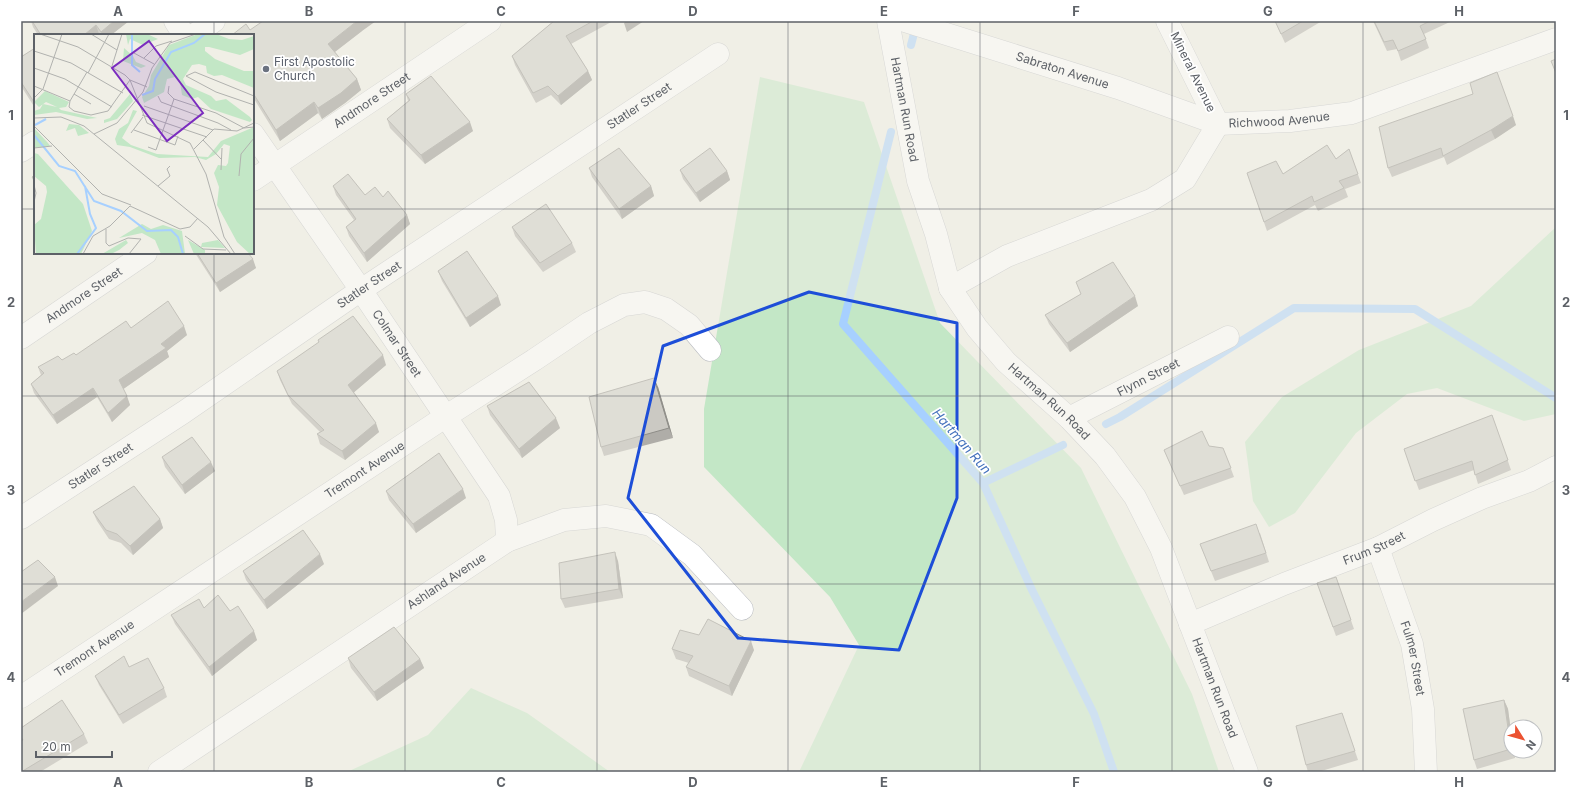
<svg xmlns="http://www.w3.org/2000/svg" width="1577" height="793" viewBox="0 0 1577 793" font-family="Inter,sans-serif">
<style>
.green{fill:#c3e7c6}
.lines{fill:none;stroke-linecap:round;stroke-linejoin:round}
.stream{stroke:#a7d0ff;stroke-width:8}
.street-casing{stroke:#b8bbc0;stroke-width:23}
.secondary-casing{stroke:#b9bcc2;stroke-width:23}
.street{stroke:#fff;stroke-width:22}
.secondary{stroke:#fff;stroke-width:22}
.wall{fill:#afada8}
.shaded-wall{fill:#8e8d88}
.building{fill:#cbc9c3;stroke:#8e8d88}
.marked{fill:none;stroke:#1d4ed8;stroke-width:3;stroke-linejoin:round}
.grid{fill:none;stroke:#5d6167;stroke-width:1;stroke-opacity:0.55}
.worship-dot{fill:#6b7280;stroke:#fff;stroke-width:1.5}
.labels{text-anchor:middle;stroke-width:3.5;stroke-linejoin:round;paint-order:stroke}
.worship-label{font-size:12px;fill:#5b616d;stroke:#fff;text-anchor:start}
.street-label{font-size:12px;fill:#5d6167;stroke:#fff}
.water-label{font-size:13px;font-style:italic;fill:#4472bc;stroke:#fff}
.inset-river{fill:none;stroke:#a7d0ff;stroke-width:2}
.inset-road{fill:none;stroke:#b1b2af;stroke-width:1}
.view{fill:#7b2cbf;fill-opacity:0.15;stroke:#7b2cbf;stroke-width:2}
.inset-edge{fill:none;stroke:#5d6167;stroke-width:2}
.neatline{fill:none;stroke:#5d6167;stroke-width:1.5}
.grid-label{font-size:13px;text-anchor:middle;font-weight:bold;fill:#5d6167}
</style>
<rect width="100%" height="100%" fill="#f0efe6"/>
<g class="green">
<path d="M760,77l104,25 76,221 141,145 111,226 27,78h-420l60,-127 -29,-48 -126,-130v-58z"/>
<path d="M1556,227v187l-32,7 -87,-33 -30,6 -51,39 -61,80 -26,14 -16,-26 -8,-59 37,-45 77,-47 112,-44z"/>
<path d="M471,688l56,25 83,59h-263l81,-37z"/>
</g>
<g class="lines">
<g class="stream">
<path d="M911,45l5,-19"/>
<path d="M891,132l-48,192 140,159 49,107 62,124 20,58"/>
<path d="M1106,424l14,-7 174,-109 121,1 141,89"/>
<path d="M983,483l80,-38"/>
</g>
<defs>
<g id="street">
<path d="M175,21l9,14"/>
<path id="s1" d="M253,134l108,156 138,206 7,24 1,21"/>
<path id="s2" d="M253,180l237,-159"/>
<path d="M950,288l57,-32 144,-56 34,-21 33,-55 -51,-103"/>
<path id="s3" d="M21,338l125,-85"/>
<path id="s4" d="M1069,418l159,-81"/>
<path id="s5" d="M21,518l163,-106 177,-122 357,-236"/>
<path id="s6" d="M1378,548l34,96 11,65 3,63"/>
<path id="s7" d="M1190,624l94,-40 94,-36 55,-28 49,-22 47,-17 27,-14"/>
<path id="s8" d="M21,697l424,-280 89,-57 55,-37 35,-18 21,-3 21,7 23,16 21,25"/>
<path id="s9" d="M159,772l348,-231 57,-21 42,-4 45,9 41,30 50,54"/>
</g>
<g id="secondary">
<path id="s10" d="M888,21l30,160 18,53 14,54 27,40 29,34 63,56 36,38 30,41 26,51 86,224"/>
<path id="s11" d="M905,21l213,67 100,36 72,-3 62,-8 204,-74"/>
<path d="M194,35l20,-14"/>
<path d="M21,151l14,-9"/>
</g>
</defs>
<use href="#street" class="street-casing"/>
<use href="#secondary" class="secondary-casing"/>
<use href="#street" class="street"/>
<use href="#secondary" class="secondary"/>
</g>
<g class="wall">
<path d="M31,21h98l-18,14h-11l-1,-1 -1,1h-60l-5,-8z"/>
<path d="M554,21h59l-42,23 17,27 4,9 -31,25 -10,-10 -15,8 -21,-38 -3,-9z"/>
<path d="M1275,21h47l-37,22z"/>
<path d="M1373,21h79l-28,13 5,14 -28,13 -4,-12 -10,2z"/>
<path d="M250,30l112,1 -27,21 22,27 4,11 -16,13 -23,16 -4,-6 -38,28 -27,-44v-62h-21z"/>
<path d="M35,48v60l-14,-22v-29z"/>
<path d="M406,94l67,37 -48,33 -35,-36 -3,-9 21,-18z"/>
<path d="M1473,94l43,31 -21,14 -48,26 -3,-8 -52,20 -4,-9z"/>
<path d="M1349,149l12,34 -16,6 3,8 -30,14 -3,-6 -48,26 -20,-58 36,1 53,-15z"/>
<path d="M589,168l62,18 3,10 -32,23 -30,-42z"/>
<path d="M680,170l47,1 3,9 -30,22 -17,-23z"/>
<path d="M35,175v11l-3,-9z"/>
<path d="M333,186l32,9 18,2 24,18 3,9 -43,38 -18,-26 -3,-9 8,-7 -18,-25z"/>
<path d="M512,227l60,16 4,9 -33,20 -28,-36z"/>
<path d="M195,253h53l8,15 -36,24z"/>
<path d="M438,271l63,34 -31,22 -28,-46z"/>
<path d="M1081,294l57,12 -68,46 -21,-28 -4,-9z"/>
<path d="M131,328l56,7 -20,16 2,6 -46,32 7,16 -18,17 -15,-25 -40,27 -23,-31 -3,-9 10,-9 -3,-8 24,-7 14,-5z"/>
<path d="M318,340l68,25 -32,27 25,40 -34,28 -25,-16 -3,-10 3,-2 -28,-28 -12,-24 -3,-9 42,-28z"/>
<path d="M658,387l15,51 -69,18 -3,-9z"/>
<path d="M487,406l73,22 -38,30 -32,-43z"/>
<path d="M1492,415l19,55 -33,14 -4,-14 -55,20 -15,-41z"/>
<path d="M1209,446l14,2 11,29 -50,18 -20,-45z"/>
<path d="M162,457l53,14 -30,23 -20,-27z"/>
<path d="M386,491l80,7 -50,35 -27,-33z"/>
<path d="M93,512l67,7 3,9 -30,27 -12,-12 -12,-4 -12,-18z"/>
<path d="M1260,533l9,29 -54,19 -15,-37z"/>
<path d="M618,561l5,37 -58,10 -4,-9z"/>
<path d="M324,564l-57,45 -21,-29 -3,-9z"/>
<path d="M1336,577l18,52 -18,7 -19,-53z"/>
<path d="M204,608l26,3 27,29 -45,36 -37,-52 -4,-9z"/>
<path d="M672,649l82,1 -22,46 -43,-20 -3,-9 3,-4 -13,-4z"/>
<path d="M348,658l72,1 4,9 -47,33 -26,-33z"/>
<path d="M129,667l35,21 3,9 -44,27 -24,-39 -4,-9z"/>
<path d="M1504,700l4,9 3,23v19h3l1,7 -38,11 -3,-9z"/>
<path d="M1342,713l16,47 -40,12h-10l-2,-7z"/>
<path d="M21,728l63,6 4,9 -48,29h-19z"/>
</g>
<g class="shaded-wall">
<path d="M114,21h15l-18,14h-9l-1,-3z"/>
<path d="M357,21h19l-14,10 -30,23 -4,-10z"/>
<path d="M626,21h18l-17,11 -3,-9z"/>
<path d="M96,25l3,9 -1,1h-14z"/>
<path d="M588,71l4,9 -31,25 -3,-9z"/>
<path d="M357,79l4,11 -16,13 -23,16 -4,-11z"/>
<path d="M314,102l4,11 -38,28 -4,-11z"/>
<path d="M1513,116l3,9 -21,14 -4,-9z"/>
<path d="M470,122l3,9 -48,33 -4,-9z"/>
<path d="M727,171l3,9 -30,22 -4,-9z"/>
<path d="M651,186l3,10 -32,23 -3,-10z"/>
<path d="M407,215l3,9 -43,38 -3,-9z"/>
<path d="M253,259l3,9 -36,24 -4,-9z"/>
<path d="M498,296l3,9 -31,22 -4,-9z"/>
<path d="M1135,296l3,10 -68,46 -3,-9z"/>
<path d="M184,326l3,9 -20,16 2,6 -47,33 -3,-10 42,-36z"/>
<path d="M383,355l3,10 -34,29 -4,-9z"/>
<path d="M654,378l4,9 15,51 -4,-10z"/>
<path d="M93,388l4,9 -40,27 -4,-9z"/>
<path d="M127,396l3,9 -18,17 -4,-9z"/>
<path d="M556,418l4,10 -38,30 -3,-9z"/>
<path d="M376,423l3,9 -34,28 -3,-9z"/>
<path d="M211,462l4,9 -30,23 -3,-9z"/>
<path d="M463,489l3,9 -50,35 -3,-9z"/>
<path d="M160,519l3,9 -30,27 -3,-9z"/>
<path d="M615,552l3,9 5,37 -4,-9z"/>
<path d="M320,554l4,10 -57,45 -3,-9z"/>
<path d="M55,577l3,9 -37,28v-12z"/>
<path d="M254,631l3,9 -45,36 -3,-9z"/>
<path d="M751,641l3,9 -22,46 -3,-10z"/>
<path d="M420,659l4,9 -47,33 -3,-9z"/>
<path d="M1504,700l4,9 3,23v13z"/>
<path d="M1512,751h2l1,7z"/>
</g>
<g class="building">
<path d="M32,21h82l-13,11 -5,-7 -12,10h-43z"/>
<path d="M263,21h94l-29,23 29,35 -16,14 -23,15 -4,-6 -38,28 -23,-37v-58h-21l14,-11 4,6z"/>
<path d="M554,21h39l-27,15 22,35 -30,25 -10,-10 -15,7 -21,-37z"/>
<path d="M1275,21h28l-22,13z"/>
<path d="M1374,21h56l-10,5 6,13 -28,12 -5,-11 -9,2z"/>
<path d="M35,48v53l-1,1 -13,-20v-25z"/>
<path d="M1556,59v14l-5,-12z"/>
<path d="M1497,72l16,44 -22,14 -48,26 -2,-8 -53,20 -9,-41 94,-33 -3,-11z"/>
<path d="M431,76l39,46 -49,33 -34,-36 23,-19 -4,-6z"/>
<path d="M1327,145l9,14 13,-10 9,25 -19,7 5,7 -30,14 -2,-6 -48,26 -17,-49 29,-12 7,13z"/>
<path d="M619,148l32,38 -32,23 -30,-41z"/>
<path d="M710,148l17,23 -31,22 -16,-23z"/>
<path d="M348,174l17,21 10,-8 8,10 5,-6 19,24 -43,38 -18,-26 10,-8 -23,-33z"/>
<path d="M35,175v6l-3,-4z"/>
<path d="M546,204l26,39 -32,20 -28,-36z"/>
<path d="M467,251l31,45 -32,22 -28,-47z"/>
<path d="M197,253h51l5,6 -37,24z"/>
<path d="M1113,262l22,34 -68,47 -22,-28 36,-21 -5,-12z"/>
<path d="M168,301l16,25 -23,18 5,4 -47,32 8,16 -19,17 -15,-25 -40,27 -22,-31 13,-11 -6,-6 20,-11 4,4 12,-7 2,2 50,-34 5,7z"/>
<path d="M353,316l30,39 -35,30 28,38 -34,28 -25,-17 7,-4 -36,-35 -11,-24 42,-29 -1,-2z"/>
<path d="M654,378l15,50 -68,19 -12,-50z"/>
<path d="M529,382l27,36 -37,31 -32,-43z"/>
<path d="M1492,415l16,45 -33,15 -3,-14 -57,20 -11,-32z"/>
<path d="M1202,431l7,15 14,2 8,20 -51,18 -16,-36z"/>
<path d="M192,437l19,25 -29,23 -20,-28z"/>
<path d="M439,453l24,36 -50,35 -27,-33z"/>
<path d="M134,486l26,33 -30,27 -13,-12 -11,-4 -13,-18z"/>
<path d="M1256,524l10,29 -55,18 -11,-27z"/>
<path d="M303,530l17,24 -56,46 -21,-29z"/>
<path d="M615,552l4,37 -58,10 -2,-36z"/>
<path d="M38,560l17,17 -34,25v-30z"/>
<path d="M1336,577l15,43 -18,7 -16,-44z"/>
<path d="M218,595l12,16 8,-5 16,25 -45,36 -38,-52 28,-16 5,9z"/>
<path d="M708,619l43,22 -22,45 -43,-19 7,-11 -21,-7 8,-19 19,5z"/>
<path d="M394,627l26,32 -46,33 -26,-34z"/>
<path d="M124,656l5,11 19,-9 16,30 -45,27 -24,-39z"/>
<path d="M62,700l22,34 -63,38v-31l2,-1 -2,-3v-9z"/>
<path d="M1504,700l7,49 -37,11 -11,-51z"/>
<path d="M1342,713l13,38 -49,14 -10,-39z"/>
</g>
<path d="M0 0H1577V793H0ZM809,292l148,31v175l-58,152 -161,-12 -110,-140 35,-152z" fill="#f0efe6" fill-opacity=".55" fill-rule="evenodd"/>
<path class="marked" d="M809,292l148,31v175l-58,152 -161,-12 -110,-140 35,-152z"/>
<path class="grid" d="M214,21v14M405,21v751M597,21v751M788,21v751M980,21v751M1172,21v751M1363,21v751M21,209h14M253,209h1303M214,253v519M21,396h1535M21,584h1535"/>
<circle class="worship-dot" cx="266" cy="69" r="4"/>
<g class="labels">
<g class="worship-label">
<text x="274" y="66">First Apostolic<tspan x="274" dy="14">Church</tspan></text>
</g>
<g class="street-label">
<text dy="4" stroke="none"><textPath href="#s11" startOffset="165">Sabraton Avenue</textPath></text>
<text transform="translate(1193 72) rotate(64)" y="4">Mineral Avenue</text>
<text dy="4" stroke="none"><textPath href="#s2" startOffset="143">Andmore Street</textPath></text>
<text dy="4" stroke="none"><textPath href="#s5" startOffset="743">Statler Street</textPath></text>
<text dy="4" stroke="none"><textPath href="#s10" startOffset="90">Hartman Run Road</textPath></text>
<text dy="4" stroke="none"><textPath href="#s11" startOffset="391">Richwood Avenue</textPath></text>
<text dy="4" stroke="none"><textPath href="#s5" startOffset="419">Statler Street</textPath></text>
<text dy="4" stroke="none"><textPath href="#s3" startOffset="76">Andmore Street</textPath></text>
<text dy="4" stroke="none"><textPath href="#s1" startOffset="254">Colmar Street</textPath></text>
<text dy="4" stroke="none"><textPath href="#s4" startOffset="89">Flynn Street</textPath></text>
<text dy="4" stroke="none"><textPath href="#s10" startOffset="426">Hartman Run Road</textPath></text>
<text dy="4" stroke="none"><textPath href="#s5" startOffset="95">Statler Street</textPath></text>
<text dy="4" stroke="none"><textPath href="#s8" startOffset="412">Tremont Avenue</textPath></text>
<text dy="4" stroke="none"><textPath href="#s7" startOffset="199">Frum Street</textPath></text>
<text dy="4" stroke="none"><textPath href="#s9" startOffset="345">Ashland Avenue</textPath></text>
<text dy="4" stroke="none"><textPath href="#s8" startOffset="88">Tremont Avenue</textPath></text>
<text dy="4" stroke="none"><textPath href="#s6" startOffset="116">Fulmer Street</textPath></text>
<text dy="4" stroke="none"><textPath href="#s10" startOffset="762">Hartman Run Road</textPath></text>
</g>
<g class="water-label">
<text transform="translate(962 441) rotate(49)" y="5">Hartman Run</text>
</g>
</g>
<g transform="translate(34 34)">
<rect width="220" height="220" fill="#f0efe6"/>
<path d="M92,0h21l11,5 -15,6 -13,-6 -2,6zM164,0h18l13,5 13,1 12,-4v13l-14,6 -31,-8h-4v4l10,8 29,12h10v17l-32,-13 -8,1 -7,-3 -1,-7 -7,-2 -7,1 -9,14 3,6 25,11 5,5 10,-2 24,18 2,3 -2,2 -39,-13 -13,-12 -6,2 -10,-4 -2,-13 -5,-5 -8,2 -3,13 -20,11 -2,-6 7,-11 2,-11 18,-30zM90,14l9,8 3,6 10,4 -5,2 -18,-7zM11,57l24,11 -3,5 -7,1 2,2 36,8 -10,1 -31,-7 -22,3v-4l6,-2 3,-5 14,3 -11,-5 -7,5 -5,-5zM96,60l3,7 -16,18 -13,4v-3l6,-2zM99,76l4,1 -15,27 9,7 26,9 51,3 13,-16 33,-14v127h-4l-13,-12 -20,-37 2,-18 -5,-14 4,-8 8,1 2,-3 2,-17 -6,-2 -8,10 -10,6 -11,-3 -36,1 -29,-11 -13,-2 -2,-6 4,-10 9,-6zM35,90l10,1 10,8 -11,3 -3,-8 -9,3zM0,94l14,15 2,3 -16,2zM0,119l4,1 45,50 9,27 -11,23h-45l-2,-29 7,-6 6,-27 -1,-6 -12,-10zM108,190l9,5 12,-4 19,6 3,23h-24l-6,-14 -13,-7 -23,5zM92,206l2,3 -9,7 -8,4h-9zM154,206l17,10v4h-11zM184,206l7,8 -24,-1 1,-4z" fill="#c3e7c6"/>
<path class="inset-river" d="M98,0v31l8,7M108,61l11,-4 2,-12 16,-27 23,-9 11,-9M1,91l11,-6M0,101l25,31 16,5 19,30 27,10 26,20 24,-1 7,7 5,17M43,220l19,-26 -6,-14 -5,-28"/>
<path class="inset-road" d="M6,0l38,13 47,28 5,5 17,43 43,20 16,31 18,63 11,17M57,0l26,16M0,17l37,12 52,30M100,19l20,11M62,24l13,-24M110,24l12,-12 16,-5M78,32l10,-32M0,34l31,11 47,28M53,38l-17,29 -1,6 5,4 17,4 17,-4 22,-31M54,39l8,-15M96,46l17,7M0,52l36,15M135,52l-1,7 6,6 42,14 28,15 10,-1M40,60l17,10M124,62l3,6 57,21 13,7M220,62l-59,-24 -9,4 30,16 38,13M0,64l9,-9 19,-55M110,72l69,24M108,81l65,22M0,84l27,-1 23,9 124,101 23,27M0,92l68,68 29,11M100,96l41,15 3,-9M97,99l12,-16M60,100l23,-11 26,-31 9,-24 18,-25 26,-9M169,106l18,19M114,113l8,3 18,-51M0,114l18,-2M160,115l20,-20 23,2 17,-8M187,136l1,-22M205,142l2,-22 13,-16M0,151l2,8 -2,9M124,152l12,-10 -3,-7 3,-3M72,195v14l3,3 19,-8 13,1 -12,15M151,202l18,13 23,1M49,220l10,-18 17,-10 20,-20 50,23 10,-2 8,-9"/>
<path class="view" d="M115,7l54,72 -36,28 -55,-73z"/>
<rect width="220" height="220" class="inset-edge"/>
</g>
<rect width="1577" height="793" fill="none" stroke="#ffffff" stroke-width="44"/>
<g transform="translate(1523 739) rotate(127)"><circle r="19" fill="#ffffff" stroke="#bec0c2"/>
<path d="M0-3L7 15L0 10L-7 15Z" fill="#eb5231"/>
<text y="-6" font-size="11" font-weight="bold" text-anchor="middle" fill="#5d6167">N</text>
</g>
<path d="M36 751v6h76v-6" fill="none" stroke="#5d6167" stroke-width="2"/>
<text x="42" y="751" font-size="12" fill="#5d6167" stroke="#ffffff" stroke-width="3" paint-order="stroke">20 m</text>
<rect x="22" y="22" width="1533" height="749" class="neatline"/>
<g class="grid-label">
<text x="118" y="16">A</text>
<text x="309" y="16">B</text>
<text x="501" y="16">C</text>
<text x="693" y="16">D</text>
<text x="884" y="16">E</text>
<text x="1076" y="16">F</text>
<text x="1268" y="16">G</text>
<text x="1459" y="16">H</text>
<text x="11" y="120">1</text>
<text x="1566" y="120">1</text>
<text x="11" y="307">2</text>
<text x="1566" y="307">2</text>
<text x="11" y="495">3</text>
<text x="1566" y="495">3</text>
<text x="11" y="682">4</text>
<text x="1566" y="682">4</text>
<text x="118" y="787">A</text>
<text x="309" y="787">B</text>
<text x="501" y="787">C</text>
<text x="693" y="787">D</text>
<text x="884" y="787">E</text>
<text x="1076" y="787">F</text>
<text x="1268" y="787">G</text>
<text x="1459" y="787">H</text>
</g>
</svg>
